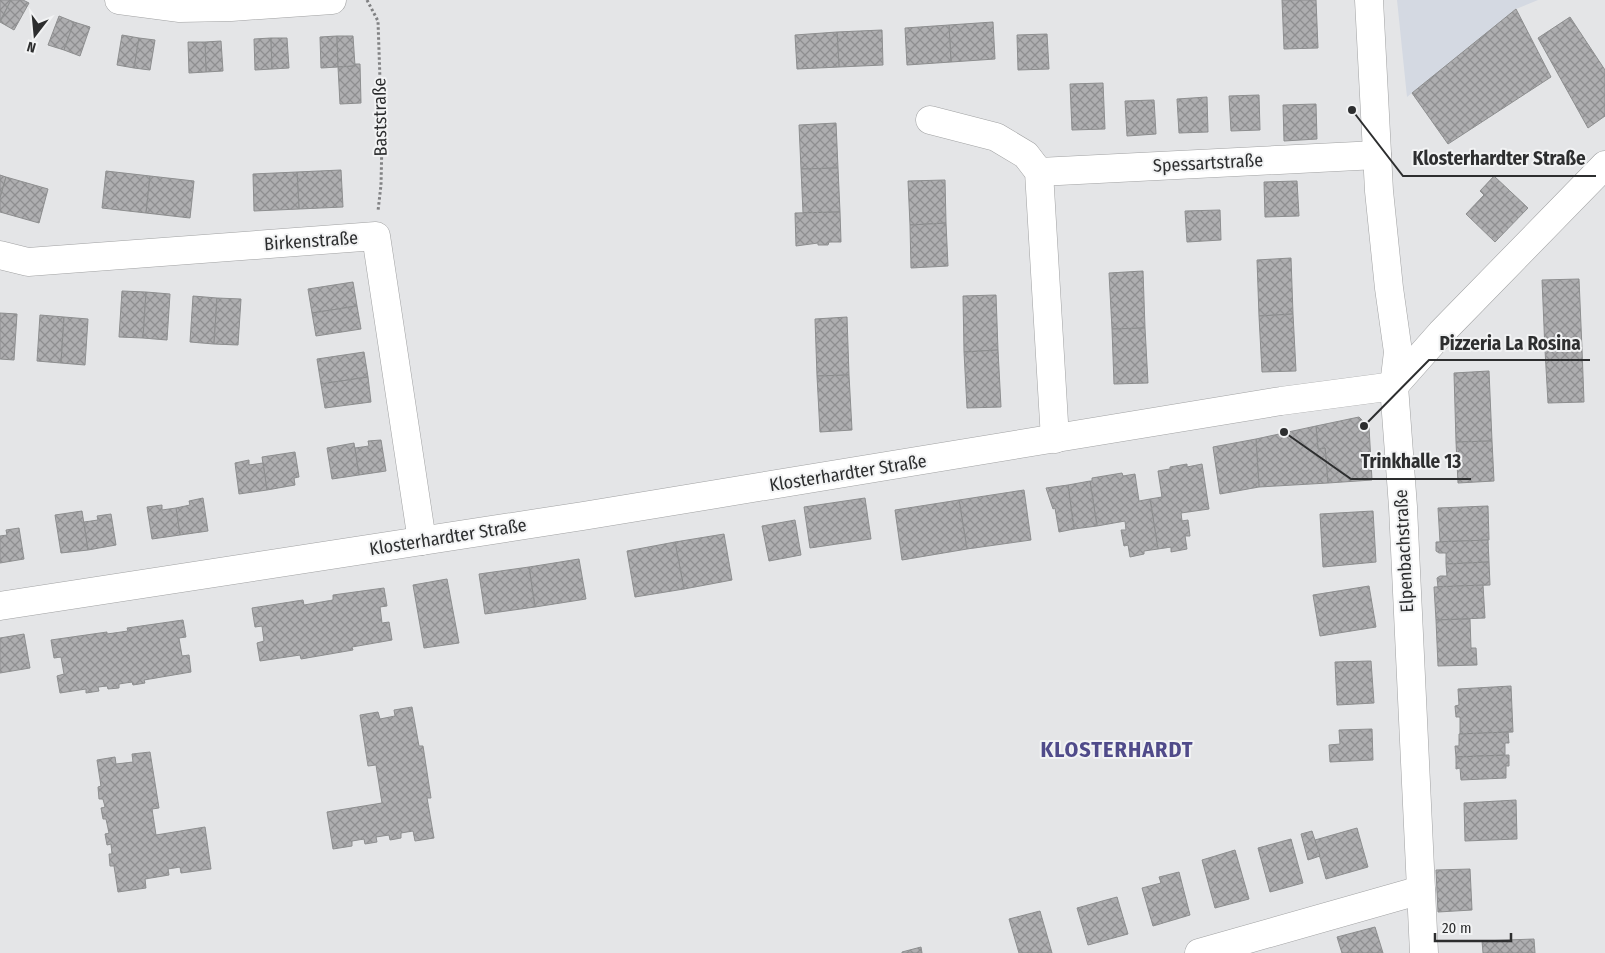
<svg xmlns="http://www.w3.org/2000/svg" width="1605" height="953" viewBox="0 0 1605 953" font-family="'Fira Sans Condensed',sans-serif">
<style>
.built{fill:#d4d9e2}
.building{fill:url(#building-cross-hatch);stroke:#8d8e8f}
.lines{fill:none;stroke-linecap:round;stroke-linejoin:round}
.minor-casing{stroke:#a0a1a2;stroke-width:29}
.path{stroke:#808183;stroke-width:3;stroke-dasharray:2.5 2.5;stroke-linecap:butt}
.minor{stroke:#fff;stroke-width:28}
.labels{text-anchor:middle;stroke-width:4;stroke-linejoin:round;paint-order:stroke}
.street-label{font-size:18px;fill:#2d2e2f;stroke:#f2f3f4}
.district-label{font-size:22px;font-weight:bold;letter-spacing:1px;fill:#504b8a;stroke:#f2f3f4}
.leader{fill:none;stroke:#2d2e2f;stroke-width:2}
.callout-dot{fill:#2d2e2f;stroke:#f2f3f4;stroke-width:2}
.callout-label{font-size:19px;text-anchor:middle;font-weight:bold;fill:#2d2e2f;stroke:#f2f3f4;stroke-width:4;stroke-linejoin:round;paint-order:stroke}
</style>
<defs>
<pattern id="building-cross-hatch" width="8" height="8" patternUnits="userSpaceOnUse" patternTransform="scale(1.25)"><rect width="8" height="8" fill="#aeaeb0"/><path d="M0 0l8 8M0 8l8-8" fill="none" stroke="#8e8e90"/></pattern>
</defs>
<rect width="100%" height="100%" fill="#e4e5e7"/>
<path class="built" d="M1397,0h141l-22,9 -109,88z"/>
<g class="building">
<path d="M0,0h11l-11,21z"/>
<path d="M11,0h12l6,3 -15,27 -14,-8z"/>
<path d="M1282,0h34l2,48 -34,1z"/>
<path d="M1516,9l35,68 -103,67 -36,-51z"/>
<path d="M59,16l15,6 -10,28 -16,-5z"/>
<path d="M1570,17l35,53v46l-17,12 -50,-90z"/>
<path d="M74,22l16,5 -10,29 -16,-6z"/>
<path d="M993,22l2,37 -44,3 -2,-37z"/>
<path d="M949,25l2,37 -44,3 -2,-37z"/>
<path d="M882,30l1,35 -44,2 -2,-35z"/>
<path d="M837,32l2,35 -42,2 -2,-34z"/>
<path d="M1047,34l2,35 -31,1 -1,-35z"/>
<path d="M122,35l17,3 -5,30 -17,-3z"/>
<path d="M337,36l1,31 -17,1 -1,-31z"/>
<path d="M337,36h16l2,30 -17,1z"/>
<path d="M139,38l16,2 -5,30 -16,-2z"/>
<path d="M271,38l1,31 -17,1 -1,-31z"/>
<path d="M271,38h16l2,30 -17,1z"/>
<path d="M221,41l2,30 -17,1 -1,-30z"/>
<path d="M188,42h17l1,30 -17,1z"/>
<path d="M355,64h5l1,39 -21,1 -2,-37 17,-1z"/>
<path d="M1103,83l2,46 -33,1 -2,-46z"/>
<path d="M1259,95l1,35 -29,1 -2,-35z"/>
<path d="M1207,97l1,35 -29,1 -2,-34z"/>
<path d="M1154,100l2,34 -29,2 -2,-35z"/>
<path d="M1316,104l1,35 -33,2 -1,-36z"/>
<path d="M836,123l2,45 -37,1 -2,-44z"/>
<path d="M838,168l2,44 -37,1 -2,-44z"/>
<path d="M341,170l2,37 -44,2 -2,-37z"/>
<path d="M106,171l44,5 -4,37 -44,-5z"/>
<path d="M297,172l2,37 -45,2 -1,-37z"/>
<path d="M0,175l6,2 -6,21z"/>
<path d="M150,176l44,5 -4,37 -44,-5z"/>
<path d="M1494,176l34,32 -33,34 -29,-28 18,-19 -4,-4z"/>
<path d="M6,177l42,12 -9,34 -39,-11v-14z"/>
<path d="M945,180l1,43 -36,2 -2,-44z"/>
<path d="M1297,181l2,35 -34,1 -1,-35z"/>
<path d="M1220,210l1,30 -34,2 -2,-31z"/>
<path d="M840,212l1,30h-12l-1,3h-10v-2l-22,3 -1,-33z"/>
<path d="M946,223l2,43 -37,2 -1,-43z"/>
<path d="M1291,258l2,56 -34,2 -2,-56z"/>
<path d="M1143,271l2,57 -33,1 -3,-56z"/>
<path d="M1579,279l3,70 -37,1 -3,-70z"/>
<path d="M353,282l4,24 -45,7 -4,-24z"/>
<path d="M122,291l24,1 -3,46 -24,-1z"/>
<path d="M146,292l24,2 -3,46 -24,-2z"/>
<path d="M996,295l2,55 -34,2 -1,-56z"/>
<path d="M193,296l24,2 -3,46 -24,-2z"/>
<path d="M217,298l24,1 -3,46 -24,-1z"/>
<path d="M357,306l4,23 -45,7 -4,-23z"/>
<path d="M0,313l17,1 -3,46 -14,-1z"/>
<path d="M1293,314l3,57 -34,1 -3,-56z"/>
<path d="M40,315l24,2 -3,46 -24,-2z"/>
<path d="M64,317l24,2 -3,46 -24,-2z"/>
<path d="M847,317l2,58 -32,1 -2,-57z"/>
<path d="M1145,328l3,55 -34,1 -2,-55z"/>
<path d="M1582,349l2,53 -36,1 -3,-53z"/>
<path d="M998,350l3,57 -34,1 -3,-56z"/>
<path d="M364,352l4,25 -47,7 -4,-25z"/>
<path d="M1489,371l3,70 -36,1 -2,-69z"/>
<path d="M849,375l3,55 -32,2 -3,-56z"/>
<path d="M368,377l3,25 -46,6 -4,-24z"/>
<path d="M1359,417l10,10 3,53 -44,3 -3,-35 -7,1 -2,-23z"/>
<path d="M1316,426l2,23 7,-1 3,35 -69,4 -3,-48z"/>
<path d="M1256,439l3,48 -39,7 -7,-47z"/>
<path d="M381,440l5,31 -27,4 -4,-27 14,-2 -1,-5z"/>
<path d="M1492,441l2,40 -36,2 -2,-41z"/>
<path d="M354,443l5,32 -27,4 -5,-31z"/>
<path d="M295,452l4,25 -5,1 1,7 -28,5 -5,-33z"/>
<path d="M249,460v5l14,-2 4,27 -28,4 -4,-31z"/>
<path d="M1187,464v3l15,-3 7,45 -28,4 1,8 6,-1 2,16h-5l2,13 -16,3v-5l-13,2 -8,-50 12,-2 -4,-26 12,-2v-2z"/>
<path d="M1122,473l1,3 12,-2 4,27 11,-2 8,50 -14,2v3l-14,3 -2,-12 -4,1 -3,-16h5l-1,-9 -28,5 -7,-45h2v-3z"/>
<path d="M1090,481l7,45 -23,3 -6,-44z"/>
<path d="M1068,485l6,44 -15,3 -4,-24 -2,1 -7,-21z"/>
<path d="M1024,490l7,50 -64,9 -8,-49z"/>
<path d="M203,498l5,33 -28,4 -4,-27 14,-3 -1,-4z"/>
<path d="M865,498l6,41 -61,9 -6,-41z"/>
<path d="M959,500l8,49 -65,11 -7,-50z"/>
<path d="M162,505v5l14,-2 4,27 -28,4 -5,-32z"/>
<path d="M1488,506l1,34 -49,2 -2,-34z"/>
<path d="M82,511l6,39 -27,3 -6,-38z"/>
<path d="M1373,511l3,51 -53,5 -3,-53z"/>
<path d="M111,514l5,31 -28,5 -4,-28 14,-2 -1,-4z"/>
<path d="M795,520l6,35 -32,6 -7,-35z"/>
<path d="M19,528l5,31 -24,4v-27l7,-1 -1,-5z"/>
<path d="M724,534l8,46 -48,9 -9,-47z"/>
<path d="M1488,540l1,22 -43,2v-11h-7l-3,-2v-9z"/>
<path d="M675,542l9,47 -49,8 -8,-46z"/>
<path d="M579,559l7,40 -51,8 -6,-40z"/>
<path d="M1489,562l1,23 -52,2 -1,-9 3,-2h7l-1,-12z"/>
<path d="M529,567l6,40 -50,7 -6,-40z"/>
<path d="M447,579l12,64 -35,5 -11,-63z"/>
<path d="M1483,585l2,33 -49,2 -2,-33z"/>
<path d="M1369,586l7,41 -56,9 -7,-41z"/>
<path d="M384,588l3,18 -7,1 2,16 7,-1 3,18 -40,7 1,3 -52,9 -1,-4 -40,6 -3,-18 7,-2 -2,-15 -7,1 -3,-19 51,-8 1,5 29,-5v-5z"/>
<path d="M1470,619l1,29h5l1,17 -39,1 -2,-46z"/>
<path d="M183,620l3,17 -7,1 3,18 7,-1 2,17 -47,8 1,3 -12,2 -1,-3 -13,2v4l-11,1 -1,-3 -9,1 1,4 -13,2v-4l-26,4 -3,-17 7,-2 -3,-17 -7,1 -3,-18 56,-8v2l21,-3 -1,-3z"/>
<path d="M24,634l6,34 -30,5v-35z"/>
<path d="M1371,661l3,42 -37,2 -2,-43z"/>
<path d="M1511,686l2,46 -53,2v-17h-4l-1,-11 4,-1 -1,-16z"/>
<path d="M412,707l7,39h4l8,52h-4l7,40 -19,3 -2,-10 -12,2v5l-11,2 -1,-5 -13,2 1,5 -12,2 -1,-5 -12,2v5l-19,3 -6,-37 55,-9 -6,-38 -8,1 -8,-51 18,-3 2,7 15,-3 -1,-6z"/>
<path d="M1372,729l1,31 -43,2 -1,-17 11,-1 -1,-14z"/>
<path d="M1508,732l1,11h-4v12l-49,2 -1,-11h4v-12z"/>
<path d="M150,752l9,56 -7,1 4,26 49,-8 6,42 -30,4 -1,-6 -12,2 1,6 -24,4 1,9 -28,4 -4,-26h-4l-1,-12h3l-1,-10 -4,1 -2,-11 4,-1 -3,-14h-3l-2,-11 4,-1 -2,-8h-4l-1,-12 3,-1 -4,-26 18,-3 1,7 17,-2 -1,-8z"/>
<path d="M1509,755v11h-3v12l-45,2 -1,-12 -4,1v-12z"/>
<path d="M1516,800l1,39 -52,2 -1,-38z"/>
<path d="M1357,828l11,39 -42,12 -11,-39z"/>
<path d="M1312,831l8,25 -12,4 -7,-26z"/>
<path d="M1291,839l12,44 -33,9 -12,-44z"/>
<path d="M1235,850l14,49 -34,9 -13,-48z"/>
<path d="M1470,869l2,41 -34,2 -2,-42z"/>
<path d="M1179,872l11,43 -37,11 -11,-38 19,-5 -2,-6z"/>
<path d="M1117,897l11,37 -40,11 -11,-37z"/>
<path d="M1040,911l12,42h-33l-10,-34z"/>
<path d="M1375,927l8,26h-41l-5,-16z"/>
<path d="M1534,939l1,14h-52l-1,-12z"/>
<path d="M921,947l1,6h-20v-1z"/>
</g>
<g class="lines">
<defs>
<g id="minor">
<path d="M119,0l61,8 51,-1 101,-7"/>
<path d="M1369,0l10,191 10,97 9,64 -4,34 9,121 21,446"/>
<path d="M930,120l66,17 30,18 13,17 16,267"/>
<path d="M1039,172l338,-17"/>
<path d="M0,255l28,7 348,-26 46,305"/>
<path d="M0,606l583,-90 698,-115 113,-15 47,-53 164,-168"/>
<path d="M1199,953l222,-63"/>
</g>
</defs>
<use href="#minor" class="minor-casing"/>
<path class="path" d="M367,0l11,21 4,118 -1,46 -3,26"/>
<use href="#minor" class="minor"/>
</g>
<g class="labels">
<g class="street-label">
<text transform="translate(380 117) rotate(-91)" y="6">Baststraße</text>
<text transform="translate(1208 163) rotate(-3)" y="6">Spessartstraße</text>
<text transform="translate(311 241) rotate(-4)" y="6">Birkenstraße</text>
<text transform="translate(848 473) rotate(-9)" y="6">Klosterhardter Straße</text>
<text transform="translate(448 537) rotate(-9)" y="6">Klosterhardter Straße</text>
<text transform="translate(1404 551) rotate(-93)" y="6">Elpenbachstraße</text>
</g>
<g class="district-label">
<text x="1117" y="757">KLOSTERHARDT</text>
</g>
</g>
<path class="leader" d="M1352 110L1403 176H1596M1364 426L1429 360H1590M1284 432L1351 479H1471"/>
<g class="callout-dot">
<circle cx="1352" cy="110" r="5"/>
<circle cx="1364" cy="426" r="5"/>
<circle cx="1284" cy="432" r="5"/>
</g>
<g class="callout-label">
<text x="1499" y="165">Klosterhardter Straße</text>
<text x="1510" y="350">Pizzeria La Rosina</text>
<text x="1411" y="468">Trinkhalle 13</text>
</g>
<g transform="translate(35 35) rotate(196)" stroke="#f2f3f4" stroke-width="4" paint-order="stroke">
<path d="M0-4L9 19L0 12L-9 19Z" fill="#2d2e2f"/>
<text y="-8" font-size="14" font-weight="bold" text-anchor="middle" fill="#2d2e2f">N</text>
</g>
<path d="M1435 933v8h76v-8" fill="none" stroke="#2d2e2f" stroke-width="2.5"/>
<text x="1442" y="933" font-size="15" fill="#2d2e2f" stroke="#f2f3f4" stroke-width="4" paint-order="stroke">20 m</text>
</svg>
